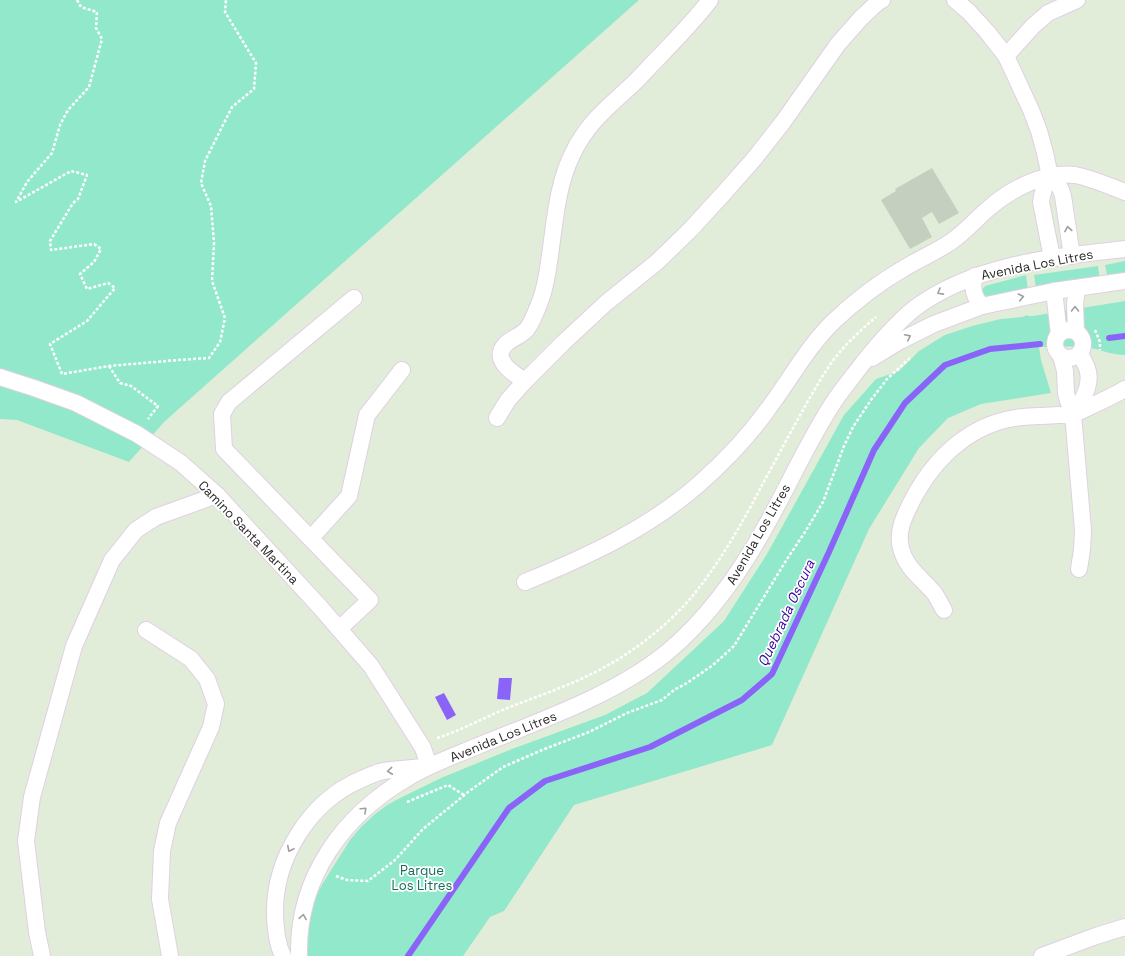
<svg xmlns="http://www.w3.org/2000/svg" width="1125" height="956" viewBox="0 0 1125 956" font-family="'Space Grotesk',sans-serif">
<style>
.green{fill:#91e8ca}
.water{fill:#8a63f8}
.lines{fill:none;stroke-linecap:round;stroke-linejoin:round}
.stream{stroke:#8a63f8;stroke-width:6}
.building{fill:#c5cfbf}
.minor-casing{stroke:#e0cfe4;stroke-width:18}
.path{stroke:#fff;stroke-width:2.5;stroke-dasharray:3 2;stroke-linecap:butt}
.minor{stroke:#fff;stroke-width:16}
.oneway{stroke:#9f9f9f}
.labels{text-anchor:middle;stroke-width:3.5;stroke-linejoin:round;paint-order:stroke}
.street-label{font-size:13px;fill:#292929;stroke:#fff}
.park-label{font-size:13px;fill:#146b59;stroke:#fff}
.water-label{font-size:14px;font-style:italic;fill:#3a03a4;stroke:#fff}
</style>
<rect width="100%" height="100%" fill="#e2edd9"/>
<g class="green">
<path d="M0,0h639l-475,422 -35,40 -112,-42 -17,-1z"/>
<path d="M1125,261v16l-17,2 -3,-14z"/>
<path d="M1098,266l2,14 -64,8 -2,-13z"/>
<path d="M1026,275l2,16 -41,6 -4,-3 -1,-4 3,-4z"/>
<path d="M1125,301v54c-14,0 -26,-6 -39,-8 -16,-1 -32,0 -47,0l2,13 10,33 -70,11 -33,14 -29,30 -50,81 -97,216 -198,60 -70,106 -14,6 -27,39h-155l-1,-15 1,-15 3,-15 5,-15 7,-13 27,-43 11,-13 13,-12 13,-10 15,-8 39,-19 71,-29 93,-34 42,-22 77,-72 43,-67 77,-139 32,-36 23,-8 20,-20 26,-16 27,-9 29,-7 21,-2 5,-2 1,1h5z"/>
</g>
<g class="water">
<path d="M499,678h13l-2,22 -13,-1z"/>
<path d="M444,693l12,22 -9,5 -12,-23z"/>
</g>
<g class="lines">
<g class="stream">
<path d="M1109,338l16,-2"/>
<path d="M408,956l101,-148 36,-27 105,-34 92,-47 30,-26 57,-122 45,-102 31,-47 40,-38 45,-16 50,-5"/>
</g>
</g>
<path class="building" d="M932,168l27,45 -20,11 -7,-12 -10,6 10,19 -22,12 -29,-49 15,-9 -1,-2z"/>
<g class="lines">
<defs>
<g id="minor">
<path d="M955,0l14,12 19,21 18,23 25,54 8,21 6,22 5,23 7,6 4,8 2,6 9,60"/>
<path d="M1006,56l27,-30 15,-13 29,-13"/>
<path d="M1050,176c-5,9 -8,16 -9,26l11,56"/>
<path d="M975,276c-4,12 -1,21 7,30"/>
<path d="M1054,291l5,43"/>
<circle cx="1069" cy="344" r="14"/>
<path d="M1076,331l-1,-27 2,-16"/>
<path d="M1061,356l4,15 1,22 2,8 5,13 10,116 -1,20 -3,19"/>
<path d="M872,358l28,-17 34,-17 48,-18 72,-15 71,-10"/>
<path d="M0,377l34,11 42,15 61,31 44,29 36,32 103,112 51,59 52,82 6,18"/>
<path d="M525,381c-11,-7 -34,-21 -20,-36 6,-7 15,-8 22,-16 6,-8 10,-20 14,-30 5,-14 7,-29 9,-44 5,-34 7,-69 22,-100 16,-34 37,-48 63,-73 8,-8 16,-17 25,-26 17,-18 35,-36 50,-56"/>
<path d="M1073,414c9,-12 20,-30 14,-46 -2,-5 -5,-10 -7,-14"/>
<path d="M497,418l11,-18 17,-19 39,-39 42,-39 51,-41 34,-33 32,-35 31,-35 29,-37 55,-78 23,-26 16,-15 5,-3"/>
<path d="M311,538l38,-42 18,-81 35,-45"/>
<path d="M525,582c61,-25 123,-53 174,-98 25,-22 49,-47 69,-75 22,-29 39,-62 66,-88 21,-20 46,-39 72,-54 15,-9 32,-16 46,-26 14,-10 24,-22 37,-33 22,-19 56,-37 86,-33 16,3 34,11 50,17"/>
<path d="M944,610c-3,-5 -6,-11 -9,-16 -12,-15 -29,-25 -34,-46 -5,-18 5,-35 13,-51 23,-42 59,-75 108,-80 12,-1 24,-1 36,-2 5,0 11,1 15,-1 5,-1 10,-4 14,-6 13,-6 26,-12 38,-19"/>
<path d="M339,629l31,-29 -146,-151 -2,-35 7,-12 125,-104"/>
<path d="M146,630l45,29 16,20 9,25 -5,23 -43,96 -6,28 -2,48 10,57"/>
<path d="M42,956l-5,-24 -11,-91 6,-44 42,-151 38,-86 24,-30 20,-13 61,-22"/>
<path d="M283,956c-6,-12 -7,-25 -8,-39 -2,-57 34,-116 87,-138 6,-3 12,-5 17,-7 12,-3 30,-3 43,-5"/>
<path d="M299,956c-2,-78 44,-141 110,-179 20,-12 42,-20 64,-29 63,-26 138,-51 192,-94 44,-36 76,-82 103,-132 23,-41 41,-83 67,-122 9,-13 19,-25 28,-37 16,-20 32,-39 52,-55 59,-44 139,-51 210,-59"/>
<path d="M1042,956l54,-20 29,-9"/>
</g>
</defs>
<use href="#minor" class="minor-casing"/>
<g class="path">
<path d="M77,0l4,7 16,5 -1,16 6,11 -13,48 -21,23 -8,15 -8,28 -25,29 -11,20 55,-31 16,4 -9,24 -5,4 -23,38 1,9 43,-6 7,5 -7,13 -14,12 7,15 21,-6 7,5 -28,33 -37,23 12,30 47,-8 69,-6 31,-2 11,-16 5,-24 -13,-37 2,-38 -3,-37 -10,-23 4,-22 27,-54 22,-18 2,-26 -31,-51 1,-12"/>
<path d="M1095,330l5,12v8"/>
<path d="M109,366l11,17 11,3 27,20 -10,13"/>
<path d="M437,738c25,-8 48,-21 73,-31 31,-12 64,-23 93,-39 33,-18 62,-41 87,-69 27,-32 52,-75 71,-112 16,-29 31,-58 47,-86 10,-17 19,-34 31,-48 11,-13 24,-25 37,-36"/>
<path d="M407,802l41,-17 16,10"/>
<path d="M336,876l11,4 21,1 27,-21 28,-31 45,-37 35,-25 39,-17 47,-18 38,-19 35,-13 12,-10 13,-7 26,-18 21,-19 53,-87 18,-27 18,-30 21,-56 9,-19 18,-27 16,-21 23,-21"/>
</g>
<use href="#minor" class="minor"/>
</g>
<defs><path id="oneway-chevron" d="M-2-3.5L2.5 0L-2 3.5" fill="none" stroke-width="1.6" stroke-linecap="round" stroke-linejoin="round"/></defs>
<g class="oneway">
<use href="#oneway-chevron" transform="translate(1068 229) rotate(-100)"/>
<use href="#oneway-chevron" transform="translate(940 292) rotate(151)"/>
<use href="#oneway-chevron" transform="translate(1021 297) rotate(-12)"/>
<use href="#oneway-chevron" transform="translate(1075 309) rotate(-90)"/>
<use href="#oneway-chevron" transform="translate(908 337) rotate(-27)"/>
<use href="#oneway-chevron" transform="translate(390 771) rotate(174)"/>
<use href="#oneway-chevron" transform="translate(364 810) rotate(-43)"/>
<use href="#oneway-chevron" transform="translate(290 849) rotate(117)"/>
<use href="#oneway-chevron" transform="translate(303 917) rotate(-81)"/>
</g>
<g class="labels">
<g class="street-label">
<text transform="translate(1037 264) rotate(-11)" y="5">Avenida Los Litres</text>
<text transform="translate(249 532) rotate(46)" y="5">Camino Santa Martina</text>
<text transform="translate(758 534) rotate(-60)" y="5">Avenida Los Litres</text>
<text transform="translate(503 736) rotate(-22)" y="5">Avenida Los Litres</text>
</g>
<g class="park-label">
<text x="422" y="875">Parque<tspan x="422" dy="15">Los Litres</tspan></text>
</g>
<g class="water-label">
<text transform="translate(786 613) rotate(-65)" y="5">Quebrada Oscura</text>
</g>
</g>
</svg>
